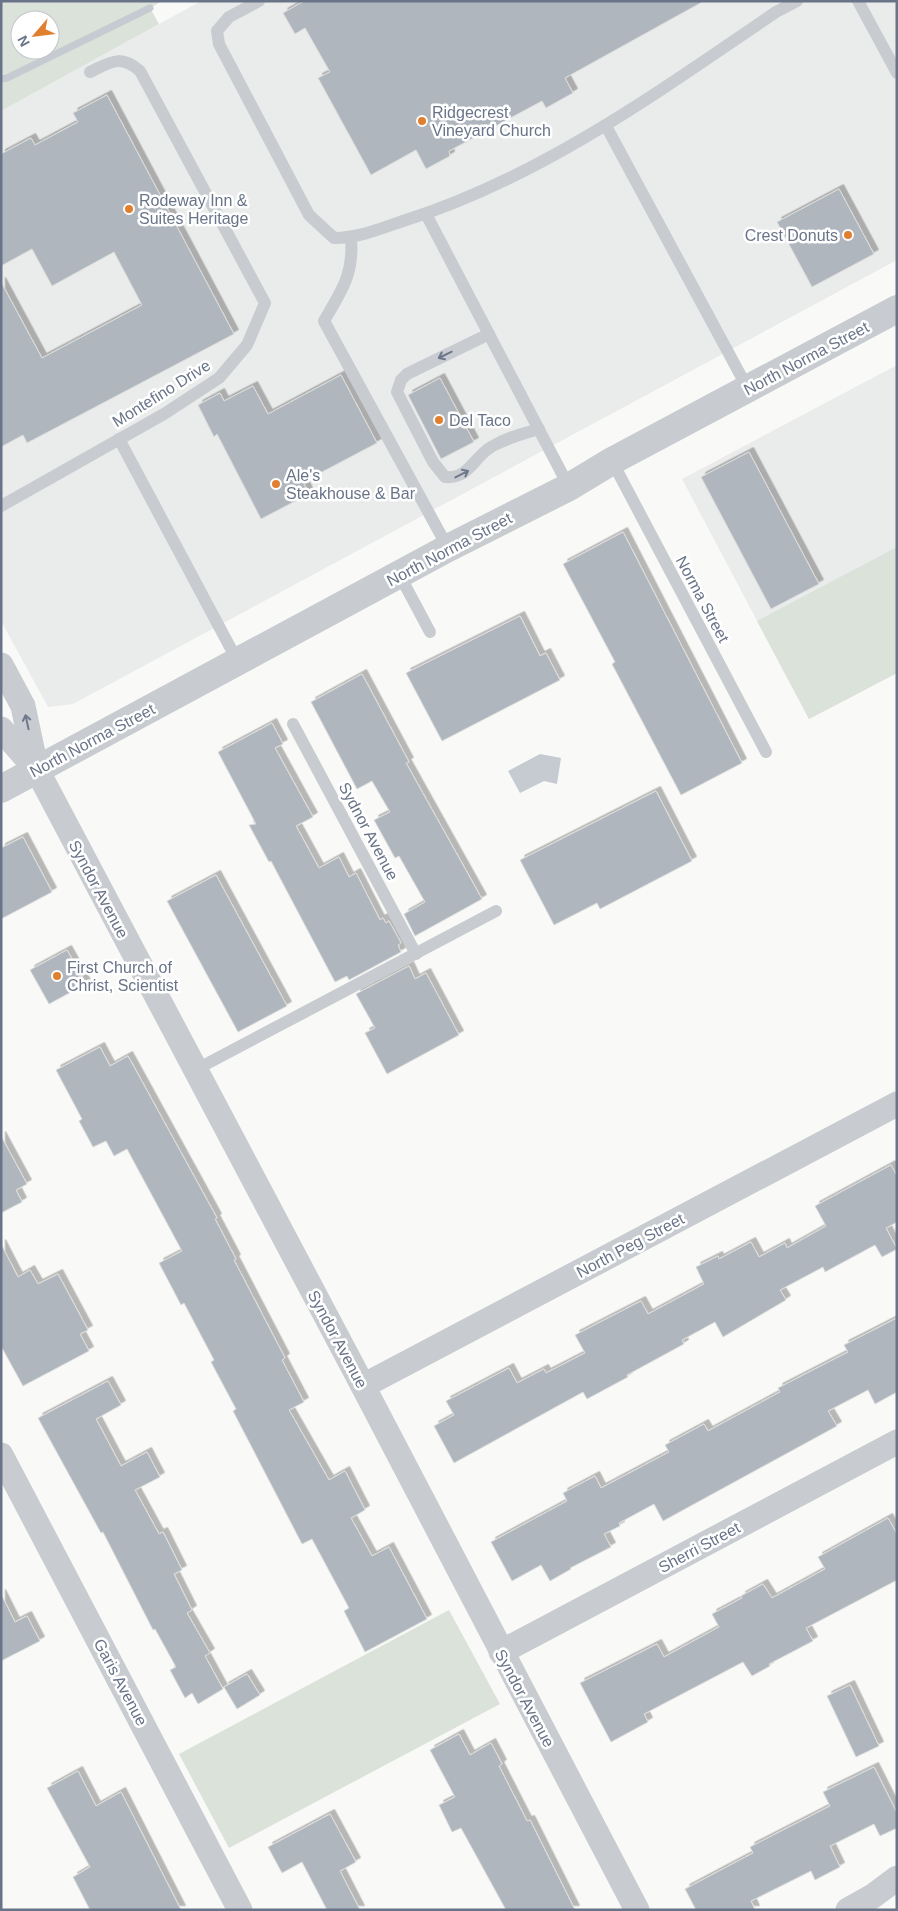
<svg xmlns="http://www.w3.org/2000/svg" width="898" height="1911" viewBox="0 0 898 1911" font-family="Helvetica,sans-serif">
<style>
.built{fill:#eaebeb}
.green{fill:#dae2d9;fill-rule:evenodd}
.water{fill:#c5cbd1}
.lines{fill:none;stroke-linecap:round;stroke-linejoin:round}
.stream{stroke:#c5cbd1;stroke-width:7}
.building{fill:#b0b6be;stroke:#dbdcda;filter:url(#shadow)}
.service{stroke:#c8cbcf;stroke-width:12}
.minor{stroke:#c8cbcf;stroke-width:25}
.tertiary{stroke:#c8cbcf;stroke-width:28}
.oneway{stroke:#6e788c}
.poi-dot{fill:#e17f30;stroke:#fff;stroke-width:2}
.labels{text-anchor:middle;stroke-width:5;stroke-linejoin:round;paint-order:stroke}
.poi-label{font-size:16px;fill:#697488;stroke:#fff;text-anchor:start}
.street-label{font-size:16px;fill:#697488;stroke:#fff}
</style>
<defs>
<filter id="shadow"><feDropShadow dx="4.5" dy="-4.5" stdDeviation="0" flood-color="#0004"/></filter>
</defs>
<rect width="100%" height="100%" fill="#f9faf8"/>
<g class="built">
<path d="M201,1h696v259l-824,444 -25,3 -47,-86v-510z"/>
<path d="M897,365v308l-88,46 -127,-240z"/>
</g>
<g class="green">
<path d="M1,1h161l-12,7 9,16 -158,87zM20,20h30v30h-30z"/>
<path d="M897,547v126l-88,46 -52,-98z"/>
<path d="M449,1610l51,94 -271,144 -50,-94z"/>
</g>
<path class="water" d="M540,754l21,4 -4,26 -13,-3 -24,12 -12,-22z"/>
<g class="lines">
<path class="stream" d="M1,79l6,-1 143,-70"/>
</g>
<g class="building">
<path d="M304,1h400l-139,77 8,15 -27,15 -4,-7 -93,50 1,5 -24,13 -10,-19 -45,25 -53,-97 12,-6 -25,-44 -10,6 -12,-21z"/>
<path d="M107,95l127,239 -207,109 -4,-8 -22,12v-165l41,76 100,-53 -28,-53 -62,34 -20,-37 -31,17v-112l30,-16 4,7 43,-23 -5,-9z"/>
<path d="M839,189l35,65 -62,33 -35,-65z"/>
<path d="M341,375l36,68 -74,39 6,12 -48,25 -44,-85 -3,3 -16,-32 22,-12 4,8 29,-15 15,28z"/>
<path d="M440,378l34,64 -33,17 -33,-64z"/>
<path d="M749,452l70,132 -48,25 -70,-132z"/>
<path d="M623,532l119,231 -61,32 -69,-131 3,-2 -52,-98z"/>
<path d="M520,616l20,40 6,-3 14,27 -118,61 -36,-68z"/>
<path d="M362,674l47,88 -3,1 76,136 -67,37 -11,-22 21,-12 -26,-46 -4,2 -21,-38 16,-8 -18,-31 -15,8 -46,-87z"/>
<path d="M272,723l11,21 -8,4 38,69 -17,9 23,42 20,-11 10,20 7,-4 24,47 3,-2 3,5 3,-2 12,22 -3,2 3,7 -52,28 -2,-4 -12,6 -64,-121 -2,1 -20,-37 7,-1 -38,-72z"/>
<path d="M656,791l36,70 -92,48 -3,-6 -43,22 -34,-65z"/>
<path d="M23,837l29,55 -51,27v-71z"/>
<path d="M216,875l71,131 -49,26 -71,-131z"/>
<path d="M67,950l19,34 -37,20 -19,-34z"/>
<path d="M409,966l6,13 11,-6 33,62 -72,39 -22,-41 10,-5 -19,-34z"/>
<path d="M100,1047l10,19 18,-10 89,162 -2,1 21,40 -2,1 51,98 -3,2 22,42 -15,8 40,70 16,-9 20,39 -14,8 21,38 17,-9 38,72 -62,33 -21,-41 5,-3 -37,-69 -10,5 -69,-133 3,-2 -25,-47 3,-2 -30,-57 -3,2 -22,-42 23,-12 -55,-102 -13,7 -8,-15 -13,6 -14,-26 3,-2 -26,-49z"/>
<path d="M1,1136l26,48 -11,6 6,12 -21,11z"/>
<path d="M891,1165l6,11v46l-11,6 11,21 -15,8 -7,-12 -50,27 -2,-5 -43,23 6,10 -63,37 -8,-15 -33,18 2,4 -57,31 1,2 -41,22 -4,-7 -129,71 -20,-37 20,-11 -8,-14 63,-33 8,15 27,-14 2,4 39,-20 -10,-18 66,-34 7,13 56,-30 -8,-17 22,-11 1,3 32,-17 8,15 26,-14 2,5 39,-22 -11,-20z"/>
<path d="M1,1244l17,33 12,-7 8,14 20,-10 30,56 -8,4 9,17 -66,35 -22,-40z"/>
<path d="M897,1318v74l-22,12 -7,-14 -40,21 9,15 -174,95 -9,-17 -35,19 1,3 -16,8 7,13 -41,21 1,1 -21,12 -9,-16 -29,16 -21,-39 76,-41 -4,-8 32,-17 6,12 68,-36 -4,-7 39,-21 4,7 72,-39 -2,-4 70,-36 -4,-7z"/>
<path d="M108,1381l13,24 -25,14 25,47 26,-14 13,25 -25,13 24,44 4,-2 19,38 -8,4 18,36 -5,3 23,40 -5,3 18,33 -25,15 -6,-11 -7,5 -15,-28 6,-3 -21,-38 -2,1 -50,-98 -2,1 -63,-115z"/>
<path d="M888,1518l9,16v46l-91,48 7,13 -44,23 1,2 -18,10 -9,-14 -99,52 4,8 -37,20 -31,-59 77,-39 7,13 55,-30 -7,-13 30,-16 -1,-2 22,-12 9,14 53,-29 -7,-12z"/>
<path d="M1,1594l14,28 12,-6 13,25 -39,20z"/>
<path d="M247,1674l13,21 -23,14 -13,-22z"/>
<path d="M850,1685l29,61 -23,11 -29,-61z"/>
<path d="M459,1734l11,21 21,-12 11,21 -3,2 28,55 3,-1 45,90h-69l-45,-82 -9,4 -13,-27 16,-8 -25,-47z"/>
<path d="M874,1767l23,46v15l-17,8 -6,-12 -44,22 10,21 -25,13 -4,-9 -60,30 4,9h-59l-11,-21 68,-36 -3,-6 80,-41 -7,-14z"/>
<path d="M78,1771l18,35 25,-14 60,118h-91l-17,-33 17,-10 -43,-79z"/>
<path d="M330,1814l26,48 -16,9 20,39h-33l-25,-48 -20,11 -14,-26z"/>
</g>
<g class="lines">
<g class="service">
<path d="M259,1l-30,16 -12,14 2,13 90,171 25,23c24,0 46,-9 69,-17 137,-43 255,-129 373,-209l21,-11"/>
<path d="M858,1l39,72"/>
<path d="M606,126l142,263"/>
<path d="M426,214l143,273"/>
<path d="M351,238c3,36 -9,52 -27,83l124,227"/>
<path d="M489,334l-82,40 -6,6 -4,12 36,70 12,15c24,2 28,-19 46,-30 15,-9 31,-13 48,-18"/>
<path d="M119,439l119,223"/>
<path d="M612,461l154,291"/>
<path d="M1,506l163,-92 55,-36 28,-33 18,-42 -125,-232c-20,-17 -29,-9 -50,1"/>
<path d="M399,574l31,58"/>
<path d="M293,724l123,230"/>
<path d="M195,1070l301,-159"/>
</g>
<g class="minor">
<path d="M1,665l22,41 13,61"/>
<path d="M1,729l36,41 326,616 274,524"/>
<path d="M363,1386l534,-282"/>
<path d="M1,1455l239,455"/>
<path d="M501,1652l396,-210"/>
<path d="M848,1910l25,-14 24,-18"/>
</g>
<path class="tertiary" d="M1,789l447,-241 121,-61 43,-26 285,-152"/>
</g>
<defs><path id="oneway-shaft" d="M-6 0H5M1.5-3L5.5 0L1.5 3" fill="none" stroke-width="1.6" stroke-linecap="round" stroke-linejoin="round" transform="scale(1.25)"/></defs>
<g class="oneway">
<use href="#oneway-shaft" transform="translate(445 355) rotate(154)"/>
<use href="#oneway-shaft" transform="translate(462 474) rotate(-27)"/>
<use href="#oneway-shaft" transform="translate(27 722) rotate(-102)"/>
</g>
<g class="poi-dot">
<circle cx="422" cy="121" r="5"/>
<circle cx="129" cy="209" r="5"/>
<circle cx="848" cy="235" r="5"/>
<circle cx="439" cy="420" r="5"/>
<circle cx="276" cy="484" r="5"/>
<circle cx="57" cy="976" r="5"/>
</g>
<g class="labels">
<g class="poi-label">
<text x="432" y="118">Ridgecrest<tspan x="432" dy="18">Vineyard Church</tspan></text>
<text x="139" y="206">Rodeway Inn &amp;<tspan x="139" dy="18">Suites Heritage</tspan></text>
<text x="838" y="241" text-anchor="end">Crest Donuts</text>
<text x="449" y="426">Del Taco</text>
<text x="286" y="481">Ale's<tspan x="286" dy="18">Steakhouse &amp; Bar</tspan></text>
<text x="67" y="973">First Church of<tspan x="67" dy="18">Christ, Scientist</tspan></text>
</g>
<g class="street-label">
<text transform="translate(806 358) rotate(-28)" y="6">North Norma Street</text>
<text transform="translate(161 393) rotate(-32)" y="6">Montefino Drive</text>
<text transform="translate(449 549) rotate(-28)" y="6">North Norma Street</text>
<text transform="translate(703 599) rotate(62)" y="6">Norma Street</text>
<text transform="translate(92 740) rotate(-28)" y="6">North Norma Street</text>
<text transform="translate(369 831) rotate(62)" y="6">Sydnor Avenue</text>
<text transform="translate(99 889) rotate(62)" y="6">Syndor Avenue</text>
<text transform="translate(630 1245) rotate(-28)" y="6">North Peg Street</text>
<text transform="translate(338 1339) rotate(62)" y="6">Syndor Avenue</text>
<text transform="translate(699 1547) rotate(-28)" y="6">Sherri Street</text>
<text transform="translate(121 1682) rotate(62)" y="6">Garis Avenue</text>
<text transform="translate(525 1698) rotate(62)" y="6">Syndor Avenue</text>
</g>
</g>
<rect width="898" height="1911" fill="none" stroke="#697488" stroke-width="5"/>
<g transform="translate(35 35) rotate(242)"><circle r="24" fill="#ffffff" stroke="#c3c7cf"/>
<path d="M0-4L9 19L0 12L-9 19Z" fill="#e17f30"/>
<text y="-8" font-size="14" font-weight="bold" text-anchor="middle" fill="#697488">N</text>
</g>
</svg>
